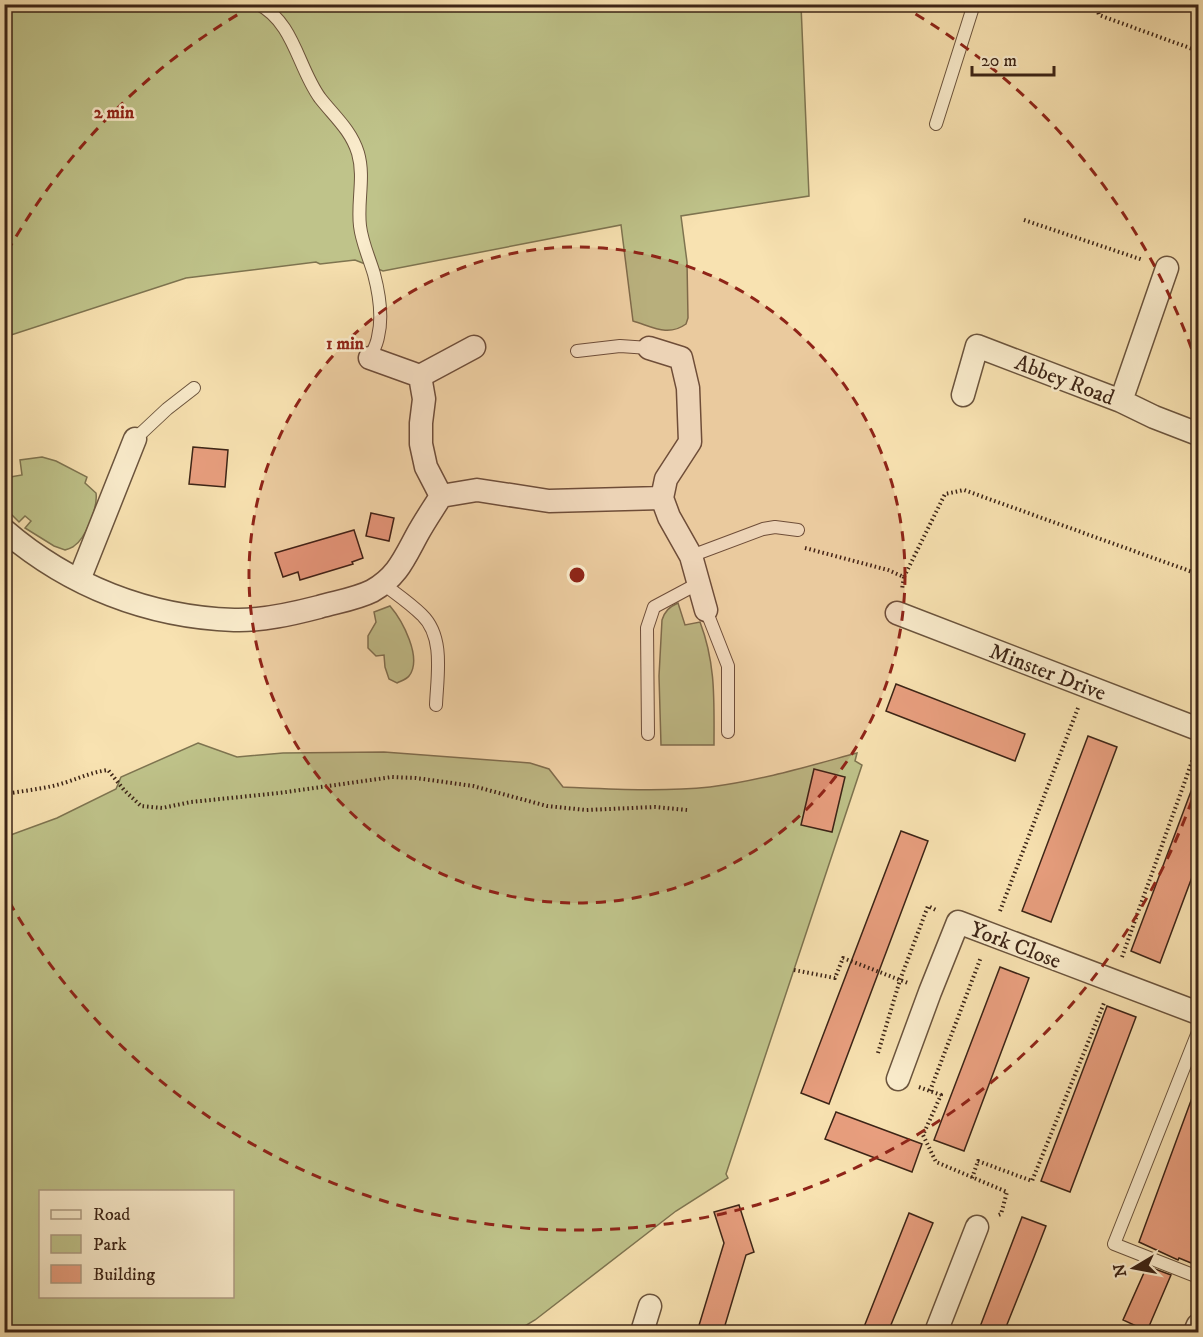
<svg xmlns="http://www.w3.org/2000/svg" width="1203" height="1337" viewBox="0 0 1203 1337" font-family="'IM FELL DW Pica',serif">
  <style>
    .green { fill: #bfc38a; stroke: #7e7450; stroke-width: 1.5; fill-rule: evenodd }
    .building { fill: #e99f7f; stroke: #3c2416; stroke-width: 1.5 }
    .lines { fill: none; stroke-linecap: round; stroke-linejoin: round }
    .lane-casing { stroke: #6b543d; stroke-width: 14 }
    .street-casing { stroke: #6b543d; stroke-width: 25 }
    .path { stroke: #3c2416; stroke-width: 4; stroke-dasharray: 1.5 3; stroke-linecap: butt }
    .lane { stroke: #faeccc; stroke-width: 12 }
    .street { stroke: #faeccc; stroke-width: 22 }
    .ring { fill: none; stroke: #8f2418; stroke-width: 3; stroke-dasharray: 10 8 }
    .labels { text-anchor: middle; stroke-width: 5; stroke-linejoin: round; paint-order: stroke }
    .street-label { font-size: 22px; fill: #3c2416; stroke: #faeccc }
    .centre { fill: #8f2418; stroke: #faeccc; stroke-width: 3 }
    .ring-label { font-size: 18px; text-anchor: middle; font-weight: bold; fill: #8f2418; stroke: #faeccc; stroke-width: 5; stroke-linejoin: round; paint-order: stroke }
  </style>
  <rect width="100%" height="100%" fill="#f8e2b1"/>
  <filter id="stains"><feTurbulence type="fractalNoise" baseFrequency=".00333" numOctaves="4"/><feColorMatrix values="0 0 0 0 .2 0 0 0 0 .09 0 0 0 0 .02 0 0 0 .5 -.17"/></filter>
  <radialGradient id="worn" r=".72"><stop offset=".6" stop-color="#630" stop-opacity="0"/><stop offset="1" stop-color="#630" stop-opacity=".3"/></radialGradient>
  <path class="green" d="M 4,5 L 801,5 L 809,196 L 681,216 L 687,262 L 688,318 L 686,324 C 668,337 653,327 633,321 L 621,225 L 383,271 L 355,260 L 320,264 L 316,262 L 186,278 L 5,337 Z
    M 42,457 L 56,461 L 87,477 L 85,483 L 96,493 C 98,507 86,538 74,546 C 72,548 68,549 65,550 L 54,546 L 25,528 L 31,521 L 25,516 L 19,522 L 5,508 L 5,478 L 22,475 L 20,460 Z
    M 678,603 L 685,625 L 700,622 C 716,664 714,701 714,745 L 661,745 L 659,676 L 662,620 C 665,611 669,607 678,603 Z
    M 390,606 C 402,620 423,658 409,676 C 407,679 401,681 397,683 L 389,679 L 385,667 L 384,655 L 376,656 L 368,648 L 368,636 L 376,622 L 374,612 Z
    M 198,743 L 237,757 L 283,753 L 384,752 L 530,763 L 549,769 L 563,787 C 612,789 661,792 710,787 C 759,781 809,766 857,753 L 855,761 L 862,765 L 726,1174 L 728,1178 L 676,1211 L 535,1320 L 515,1332 L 5,1332 L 5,837 L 57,818 L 116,789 L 121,777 ZM 40,1192 L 232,1192 L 232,1296 L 40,1296 Z"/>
  <path class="building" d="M 193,447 L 228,450 L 225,487 L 189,484 Z
    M 371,513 L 394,518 L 389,541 L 366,536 Z
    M 354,530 L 363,558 L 352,562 L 353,564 L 300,580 L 298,572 L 283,577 L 275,553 Z
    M 896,684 L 1025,734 L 1015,761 L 886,711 Z
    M 1088,736 L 1117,747 L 1051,922 L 1022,911 Z
    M 814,769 L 845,777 L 832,832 L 801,825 Z
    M 1196,778 L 1198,778 L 1198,861 L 1160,963 L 1131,951 Z
    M 901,831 L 928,841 L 829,1104 L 801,1093 Z
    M 1000,967 L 1029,978 L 964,1151 L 934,1140 Z
    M 1107,1006 L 1136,1017 L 1070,1192 L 1041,1181 Z
    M 1196,1087 L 1198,1088 L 1198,1243 L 1191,1263 L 1179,1258 L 1178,1260 L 1139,1242 Z
    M 836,1112 L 922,1144 L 912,1172 L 825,1139 Z
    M 739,1205 L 754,1252 L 746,1255 L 723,1332 L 697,1332 L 724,1243 L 714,1212 Z
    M 909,1213 L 933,1223 L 888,1332 L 862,1332 Z
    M 1022,1217 L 1046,1226 L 1034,1257 L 1004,1332 L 978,1332 Z
    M 1147,1266 L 1171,1275 L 1147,1331 L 1123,1320 Z"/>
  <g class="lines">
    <g class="lane-casing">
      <path id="lane" d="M 258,4 C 294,22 298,68 320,98 C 334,116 351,130 358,153 C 365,177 357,202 360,226 C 362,243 369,257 374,274 C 379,293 383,317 378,337 C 377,344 373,351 370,358
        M 936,124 L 974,4
        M 577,351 L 620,346 L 649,348
        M 135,439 L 167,409 L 194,388
        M 691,556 L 763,529 L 775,527 L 798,530
        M 382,583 C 395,593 410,603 422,615 C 445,637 437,677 436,705
        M 706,610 L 728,666 L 728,732
        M 648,734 L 647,628 L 654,607 L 699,583
        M 1198,1032 L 1114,1244 L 1198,1277"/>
    </g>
    <g class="street-casing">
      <path id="street" d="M 649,348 L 681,358 L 688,388 L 690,442 L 666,479 L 662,498
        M 370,358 L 420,376 L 424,399 L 421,423 L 421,444 L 426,467 L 441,496
        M 420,376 L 474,347
        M 963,395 L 977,346 L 1121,401 L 1154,417 L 1198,434
        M 1121,401 L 1167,268
        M 4,530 C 69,586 148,617 234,620 C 262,621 292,614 319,607 C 336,602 356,599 372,591 C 397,577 404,559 417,535 C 424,522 433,509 441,496 L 477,490 L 549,501 L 662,498 L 669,517 L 691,556 L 706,610
        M 79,580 L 135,439
        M 897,613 L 1198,729
        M 898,1079 L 930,992 L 958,922 L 1198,1013
        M 642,1332 L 650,1306
        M 936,1332 L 977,1227
        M 1195,1332 L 1198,1325"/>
    </g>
    <path class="path" d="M 1096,4 L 1099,15 L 1198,51
      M 1024,220 L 1143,260
      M 1193,277 L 1198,261
      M 1193,277 L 1198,287
      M 805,548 L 888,570 L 904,577 L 902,589
      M 904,577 L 945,494 L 964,490 L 1198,574
      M 6,798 L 11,793 C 30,790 49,788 67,782 C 82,777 93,772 108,770 L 124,790 L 141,806 L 162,808 L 191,802 L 279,793 L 392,777 L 416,778 L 473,786 L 547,806 L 586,810 L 655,807 L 687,810
      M 1000,911 L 1078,708
      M 1122,957 L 1195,753
      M 794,970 L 835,978 L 843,958 L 908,983
      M 878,1053 L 900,980 L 928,906 L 938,911
      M 919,1087 L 941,1095 L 923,1135 L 936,1162 L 1007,1192 L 1001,1214 L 996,1216
      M 930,1091 L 981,957
      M 972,1178 L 978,1161 L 1032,1181 L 1104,1003"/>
    <use href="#lane" class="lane"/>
    <use href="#street" class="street"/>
  </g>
  <circle cx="577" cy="575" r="328" fill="#8f2418" fill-opacity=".12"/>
  <g class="ring">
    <circle cx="577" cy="575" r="328"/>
    <path d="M1198 783A655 655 0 0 1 7 898M7 252A655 655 0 0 1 254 5M900 5A655 655 0 0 1 1198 367"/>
  </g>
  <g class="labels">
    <g class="street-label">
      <text transform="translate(1065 379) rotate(21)" y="8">Abbey Road</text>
      <text transform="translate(1048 671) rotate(21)" y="8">Minster Drive</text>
      <text transform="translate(1016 944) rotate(21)" y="8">York Close</text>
    </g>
  </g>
  <circle cx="577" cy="575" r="9" class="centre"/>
  <g class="ring-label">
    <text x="114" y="118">2 min</text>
    <text x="345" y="349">1 min</text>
  </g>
  <rect width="1203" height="1337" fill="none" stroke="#f8e2b1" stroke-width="24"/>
  <rect x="6" y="6" width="1191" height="1325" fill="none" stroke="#3c2416" stroke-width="3"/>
  <rect x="12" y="12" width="1179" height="1313" fill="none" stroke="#3c2416" stroke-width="1.5"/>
  <rect x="39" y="1190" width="195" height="108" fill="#faeccc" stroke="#ae9c83" stroke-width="1.5"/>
  <rect x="51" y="1210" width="30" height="9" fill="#faeccc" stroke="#ae9c83" stroke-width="1.5"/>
  <text x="93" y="1220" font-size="18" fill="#3c2416">Road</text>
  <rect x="51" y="1235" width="30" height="18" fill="#bfc38a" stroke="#ae9c83" stroke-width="1.5"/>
  <text x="93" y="1250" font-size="18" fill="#3c2416">Park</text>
  <rect x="51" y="1265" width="30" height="18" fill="#e99f7f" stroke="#ae9c83" stroke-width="1.5"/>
  <text x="93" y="1280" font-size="18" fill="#3c2416">Building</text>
  <g transform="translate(1134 1268) rotate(260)" stroke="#faeccc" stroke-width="4.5" paint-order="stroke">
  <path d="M0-4.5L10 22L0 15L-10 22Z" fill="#3c2416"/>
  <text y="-9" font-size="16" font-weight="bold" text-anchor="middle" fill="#3c2416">N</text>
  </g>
  <path d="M972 66v9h82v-9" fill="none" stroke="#3c2416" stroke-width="3"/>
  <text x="981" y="66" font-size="18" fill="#3c2416" stroke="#faeccc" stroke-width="4.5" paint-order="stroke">20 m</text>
  <rect width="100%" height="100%" filter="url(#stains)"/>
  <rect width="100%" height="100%" fill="url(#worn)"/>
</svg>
